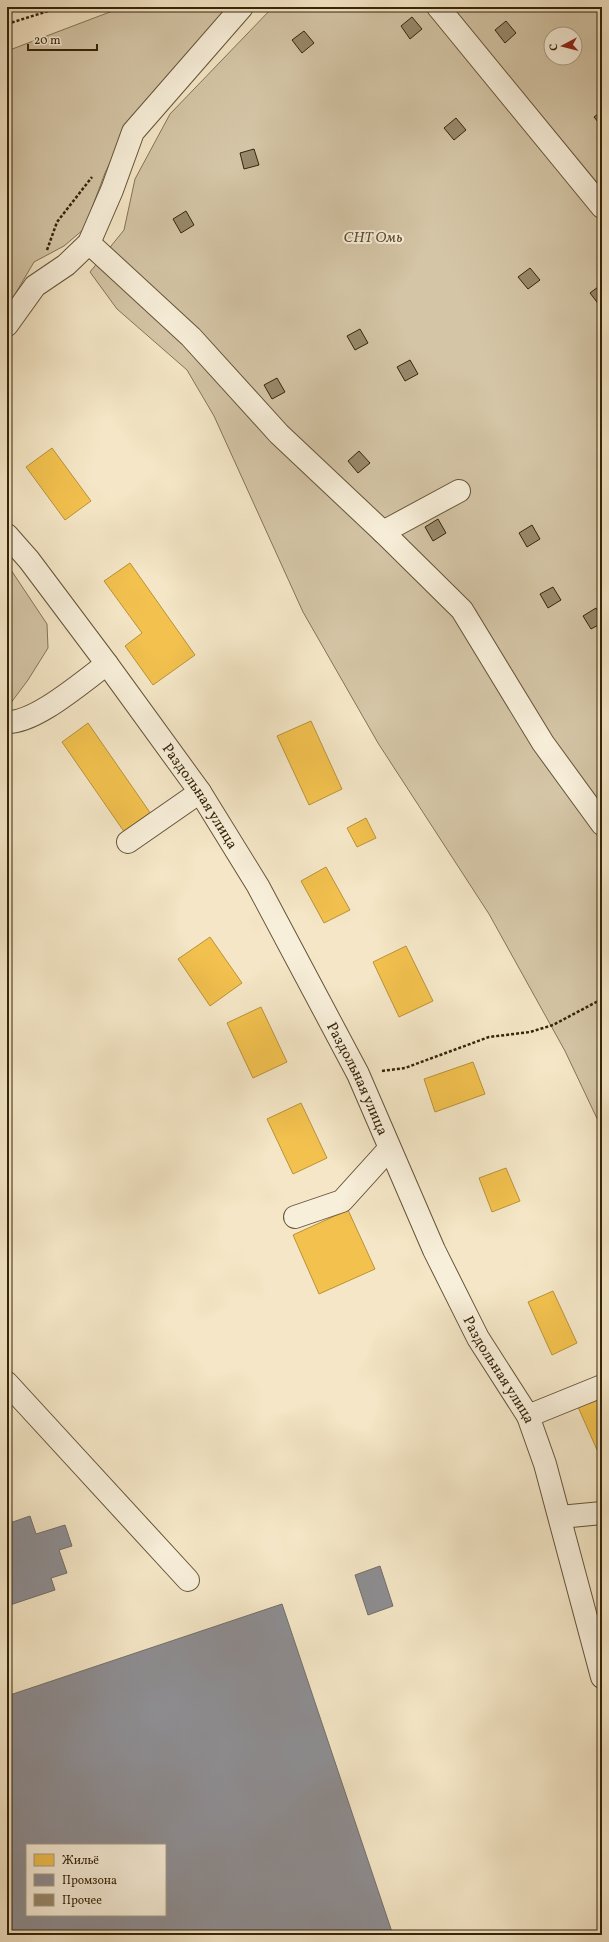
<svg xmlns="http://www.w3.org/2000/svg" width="609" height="1942" viewBox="0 0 609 1942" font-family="Vollkorn,serif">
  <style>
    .green { fill: #d4c5a6; stroke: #847458; fill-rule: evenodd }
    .homes { fill: #f2c14e; stroke: #b99239 }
    .industry { fill: #8d8d92; stroke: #736e69; fill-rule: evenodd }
    .building { fill: #98896b; stroke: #352409 }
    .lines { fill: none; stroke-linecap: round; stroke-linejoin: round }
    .minor-casing { stroke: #655438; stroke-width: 24 }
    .path { stroke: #352409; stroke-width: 2.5; stroke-dasharray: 3 2; stroke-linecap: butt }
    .minor { stroke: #f8efda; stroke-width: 22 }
    .labels { text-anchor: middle; stroke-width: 4; stroke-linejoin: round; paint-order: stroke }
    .park-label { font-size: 15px; font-style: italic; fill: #5d4c30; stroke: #f8efda }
    .street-label { font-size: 15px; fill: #352409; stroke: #f8efda }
  </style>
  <rect width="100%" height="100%" fill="#f4e6c6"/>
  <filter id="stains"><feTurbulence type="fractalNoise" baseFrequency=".005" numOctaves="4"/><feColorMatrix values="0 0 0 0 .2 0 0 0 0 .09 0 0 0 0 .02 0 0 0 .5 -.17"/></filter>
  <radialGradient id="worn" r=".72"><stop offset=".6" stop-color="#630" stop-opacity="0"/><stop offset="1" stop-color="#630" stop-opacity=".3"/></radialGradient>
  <path class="green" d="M 123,7 L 235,7 L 127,127 L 105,173 L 84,229 L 64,246 L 34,262 L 7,308 L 7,51 Z
    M 273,7 L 602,7 L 602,1129 L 565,1051 L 489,914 L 378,743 L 303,612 L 214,416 L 187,370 L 117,309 L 90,272 L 124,230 L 135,179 L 170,114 ZM 551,34 L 575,34 L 575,58 L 551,58 Z
    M 7,564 L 47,624 L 48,648 L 28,680 L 7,708 Z"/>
  <path class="homes" d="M 52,448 L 91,501 L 65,520 L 26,467 Z
    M 130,563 L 195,655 L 153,685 L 125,646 L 142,633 L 104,581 Z
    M 311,721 L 342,789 L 309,805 L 277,736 Z
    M 88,723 L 151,814 L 125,833 L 62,742 Z
    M 366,818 L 376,838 L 357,847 L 347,828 Z
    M 326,867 L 350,910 L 324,923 L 301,881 Z
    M 210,937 L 242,983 L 210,1006 L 178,959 Z
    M 406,946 L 433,1001 L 399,1017 L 373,962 Z
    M 261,1007 L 287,1062 L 253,1078 L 227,1023 Z
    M 473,1062 L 485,1094 L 435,1112 L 424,1079 Z
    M 301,1103 L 327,1158 L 293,1174 L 267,1119 Z
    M 506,1168 L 520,1201 L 492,1212 L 479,1178 Z
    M 348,1210 L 375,1269 L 319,1294 L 293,1235 Z
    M 553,1291 L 577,1343 L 552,1355 L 528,1302 Z
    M 602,1396 L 602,1461 L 578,1407 Z"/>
  <path class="industry" d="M 30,1516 L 36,1534 L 65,1525 L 72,1546 L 59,1550 L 67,1573 L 51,1578 L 55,1590 L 7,1606 L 7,1524 Z
    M 380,1566 L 393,1606 L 368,1615 L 355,1575 Z
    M 282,1604 L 393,1935 L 7,1935 L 7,1696 ZM 27,1845 L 165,1845 L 165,1915 L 27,1915 Z"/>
  <path class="building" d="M 412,17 L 422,29 L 410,39 L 401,26 Z
    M 506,21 L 516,33 L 505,43 L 495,30 Z
    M 304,31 L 314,43 L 302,53 L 292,40 Z
    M 602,111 L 602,127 L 594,117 Z
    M 456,118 L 466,130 L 454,140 L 444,128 Z
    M 254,149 L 259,165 L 244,169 L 240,153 Z
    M 186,211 L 194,225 L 181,233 L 173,219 Z
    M 530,268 L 540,280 L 528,289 L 518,277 Z
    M 602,284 L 602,304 L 600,306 L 590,293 Z
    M 360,329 L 368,343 L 355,350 L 347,336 Z
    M 410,360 L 418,374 L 405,381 L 397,367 Z
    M 277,378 L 285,392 L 272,399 L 264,385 Z
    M 359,451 L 370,463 L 358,473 L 348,461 Z
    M 438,519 L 446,533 L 433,541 L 425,527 Z
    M 532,525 L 540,539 L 527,547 L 519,533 Z
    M 553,587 L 561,600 L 548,608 L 540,594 Z
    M 596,608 L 602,619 L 602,623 L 591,629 L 583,616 Z"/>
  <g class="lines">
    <g class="minor-casing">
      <g id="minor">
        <path d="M 438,7 L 602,207"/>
        <path d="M 89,243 L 191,337 L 279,434 L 383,532 L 462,610 L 543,743 L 602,824"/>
        <path d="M 7,325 L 35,286 L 66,265 L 89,243 L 112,190 L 133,132 L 242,7"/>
        <path d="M 383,532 L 459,491"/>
        <path id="s1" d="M 7,535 L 29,560 L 107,664 L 200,792 L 258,886 L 358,1074 L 434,1250 L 478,1338 L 528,1416 L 545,1464 L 602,1677"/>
        <path d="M 7,722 C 36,723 83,681 107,664"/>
        <path d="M 128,842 L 200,792"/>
        <path d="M 295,1217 L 342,1201 L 389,1149"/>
        <path d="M 7,1383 L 188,1580"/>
        <path d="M 528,1416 L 602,1386"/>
        <path d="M 560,1517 L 602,1513"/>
      </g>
    </g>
    <path class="path" d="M 7,24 L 61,7
      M 47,250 L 57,222 L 92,177
      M 382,1071 L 405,1068 L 489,1037 L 530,1032 L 553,1025 L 602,999"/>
    <use href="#minor" class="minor"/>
  </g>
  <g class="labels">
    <g class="park-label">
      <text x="373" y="242">СНТ Омь</text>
    </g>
    <g class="street-label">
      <text dy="5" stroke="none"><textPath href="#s1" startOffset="325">Раздольная улица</textPath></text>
      <text dy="5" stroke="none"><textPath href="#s1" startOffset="649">Раздольная улица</textPath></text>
      <text dy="5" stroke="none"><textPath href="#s1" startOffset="973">Раздольная улица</textPath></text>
    </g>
  </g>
  <rect width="609" height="1942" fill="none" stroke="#f4e6c6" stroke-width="24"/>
  <rect x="8" y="8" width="593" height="1926" fill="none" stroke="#352409" stroke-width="2"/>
  <rect x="12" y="12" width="585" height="1918" fill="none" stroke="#352409"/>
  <rect x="26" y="1844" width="140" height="72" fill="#f8efda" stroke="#aa9e86"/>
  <rect x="34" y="1854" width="20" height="12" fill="#f2c14e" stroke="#aa9e86"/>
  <text x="62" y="1864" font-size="12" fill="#352409">Жильё</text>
  <rect x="34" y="1874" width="20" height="12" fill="#8d8d92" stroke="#aa9e86"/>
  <text x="62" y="1884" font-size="12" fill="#352409">Промзона</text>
  <rect x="34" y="1894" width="20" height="12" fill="#98896b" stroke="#aa9e86"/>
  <text x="62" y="1904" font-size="12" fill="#352409">Прочее</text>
  <g transform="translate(563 46) rotate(263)"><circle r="19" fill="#f8efda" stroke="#aa9e86"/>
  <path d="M0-3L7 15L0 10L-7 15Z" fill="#8f2418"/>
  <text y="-6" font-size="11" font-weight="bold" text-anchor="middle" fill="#352409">С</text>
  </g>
  <path d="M28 44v6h69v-6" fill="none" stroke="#352409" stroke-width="2"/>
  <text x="34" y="44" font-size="12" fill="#352409" stroke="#f8efda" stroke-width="3" paint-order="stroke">20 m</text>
  <rect width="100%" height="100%" filter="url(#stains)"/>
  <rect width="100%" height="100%" fill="url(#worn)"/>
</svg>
